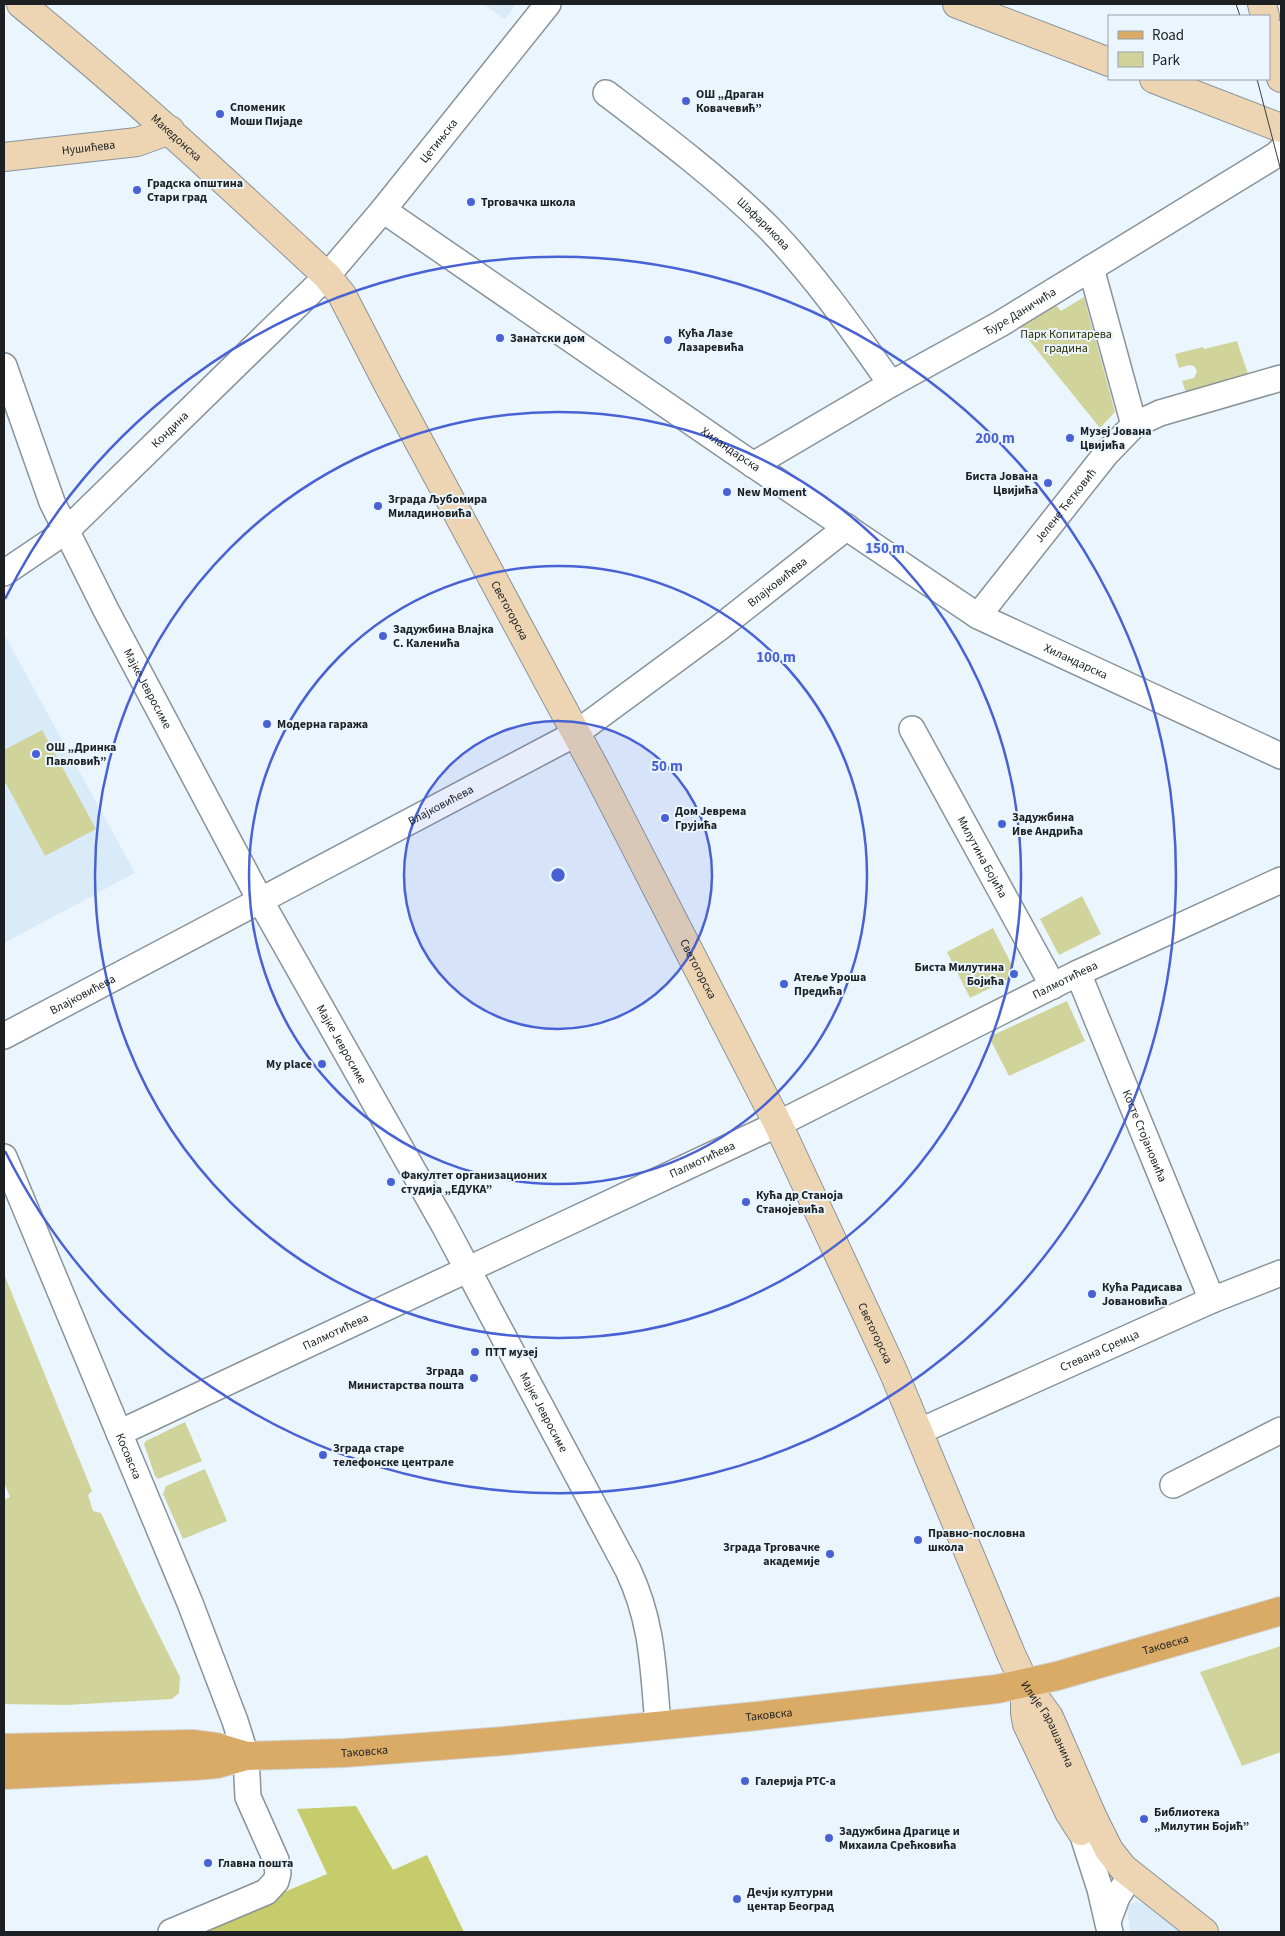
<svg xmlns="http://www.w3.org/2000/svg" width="1285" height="1936" viewBox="0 0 1285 1936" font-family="'Source Sans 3',sans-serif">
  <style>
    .built { fill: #d9ebf8 }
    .green { fill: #d0d49b }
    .forest { fill: #c6cc6c }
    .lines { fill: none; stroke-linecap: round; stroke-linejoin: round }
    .street-casing { stroke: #89939a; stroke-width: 28 }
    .secondary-casing { stroke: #89939a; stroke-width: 30 }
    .primary-casing { stroke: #d2d2d3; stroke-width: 30 }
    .street { stroke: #fff; stroke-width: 25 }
    .secondary { stroke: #edd5b3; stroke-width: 28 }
    .primary { stroke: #daaa67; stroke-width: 28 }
    .tram { stroke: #383d41; stroke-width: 1 }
    .ring { fill: none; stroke: #4862d6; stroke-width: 2.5 }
    .poi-dot { fill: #4862d6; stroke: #eaf5fd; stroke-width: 2 }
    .labels { text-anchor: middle; stroke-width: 4; stroke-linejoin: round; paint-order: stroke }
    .poi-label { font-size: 12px; font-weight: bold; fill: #1c2023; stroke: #eaf5fd; text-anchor: start }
    .street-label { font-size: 12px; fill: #1c2023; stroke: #eaf5fd }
    .park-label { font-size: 12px; fill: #2d2e04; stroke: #eaf5fd }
    .centre { fill: #4862d6; stroke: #eaf5fd; stroke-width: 2.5 }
    .ring-label { font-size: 15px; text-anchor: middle; font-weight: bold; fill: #4862d6; stroke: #eaf5fd; stroke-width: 4; stroke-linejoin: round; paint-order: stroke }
  </style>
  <rect width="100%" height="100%" fill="#eaf5fd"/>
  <path class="built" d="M 483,4 L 516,4 L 505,19 Z
    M 4,634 L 135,873 L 4,943 Z
    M 1136,1901 L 1144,1904 L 1180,1932 L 1131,1932 L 1127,1910 L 1130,1904 Z"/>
  <path class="green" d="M 1084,297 L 1115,412 L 1100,428 L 1024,334 L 1017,323 L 1054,303 L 1061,311 Z
    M 1237,341 L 1249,377 L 1187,396 L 1182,381 L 1194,378 L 1197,371 L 1194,366 L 1189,365 L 1179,368 L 1175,354 L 1203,347 L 1204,349 Z
    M 42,730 L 96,829 L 45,856 L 4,780 L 4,750 Z
    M 1082,896 L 1101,934 L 1059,955 L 1040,919 Z
    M 993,928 L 1017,975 L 970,998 L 947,952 Z
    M 1067,1001 L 1085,1041 L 1009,1076 L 989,1037 Z
    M 4,1274 L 92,1491 L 88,1495 L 93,1511 L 101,1513 L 142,1601 L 180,1677 L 179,1693 L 172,1699 L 66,1705 L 4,1704 L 4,1500 L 10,1497 L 4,1482 Z
    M 185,1422 L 202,1461 L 158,1479 L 155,1476 L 144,1444 L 146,1441 Z
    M 205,1469 L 227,1521 L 183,1539 L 163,1494 L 166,1486 Z
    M 1281,1646 L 1281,1752 L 1242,1766 L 1200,1672 Z"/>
  <path class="forest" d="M 356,1806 L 393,1870 L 427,1855 L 464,1932 L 189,1932 L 327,1874 L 297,1809 Z"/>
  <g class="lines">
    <g class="street-casing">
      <g id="street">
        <path id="s1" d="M 606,93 C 661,135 717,177 767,226 C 814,274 853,330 891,384"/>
        <path id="s2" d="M 383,210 L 739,455 L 978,616 L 1281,756"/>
        <path d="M 1091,268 L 1134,425"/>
        <path id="s3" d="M 4,366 L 52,502 L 106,610 L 260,900 L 444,1225 L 628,1570 C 653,1623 653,1668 658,1725"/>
        <path id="s4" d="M 753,465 L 891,384 L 1000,324 L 1276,155 L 1281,150"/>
        <path id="s5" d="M 4,573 L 66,531 L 327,276 L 383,210 L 548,4"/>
        <path id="s6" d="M 978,616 L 1106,454 L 1134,425 L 1160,413 L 1281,378"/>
        <path id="s7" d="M 912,729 L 1053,986"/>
        <path id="s8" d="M 1078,973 L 1212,1300"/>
        <path id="s9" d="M 4,1036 L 575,734 L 719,628 L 847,527"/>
        <path id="s10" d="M 4,1157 L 190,1603 L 235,1721 L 246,1756 L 248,1797 L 276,1860 L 278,1873 L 276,1881 L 266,1892 L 171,1932"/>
        <path id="s11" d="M 918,1432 L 1212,1300 L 1281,1273"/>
        <path id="s12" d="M 119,1433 L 778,1124 L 1078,973 L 1281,880"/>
        <path d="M 1173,1485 L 1281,1430"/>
        <path d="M 1082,1833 L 1100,1889 L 1110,1932"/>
        <path d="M 1108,1921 L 1117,1897 L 1131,1875"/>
      </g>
    </g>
    <g class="secondary-casing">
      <g id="secondary">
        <path id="s13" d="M 21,4 C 127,90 227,183 327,276 L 342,295 L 389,386 L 598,774 L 778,1124 L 893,1371 L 1011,1654 L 1025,1684 L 1049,1717 L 1093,1818 L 1109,1850 L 1123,1868 L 1204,1932"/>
        <path d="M 957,4 L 1109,62"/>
        <path d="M 1262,4 L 1265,16"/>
        <path d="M 1269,30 L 1281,78"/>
        <path d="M 1154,79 L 1281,128"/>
        <path id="s14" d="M 4,157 L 137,142 L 170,130"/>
        <path d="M 1025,1684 L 1025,1713 L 1027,1724 L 1069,1812 L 1081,1831"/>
      </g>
    </g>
    <g class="primary-casing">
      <g id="primary">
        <path d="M 4,1748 L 193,1744 L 216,1747 L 243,1755"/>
        <path id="s15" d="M 4,1775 L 194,1766 L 217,1764 L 246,1756 L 344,1753 L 504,1741 L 757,1716 L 997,1689 L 1057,1676 L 1281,1611"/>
      </g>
    </g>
    <use href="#street" class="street"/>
    <use href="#secondary" class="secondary"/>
    <use href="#primary" class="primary"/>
    <path class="tram" d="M 1236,4 L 1240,16
      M 1257,79 L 1281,171"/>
  </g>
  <circle cx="558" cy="875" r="154" fill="#4862d6" fill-opacity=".12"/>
  <g class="ring">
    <circle cx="558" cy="875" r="154"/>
    <circle cx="558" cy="875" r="309"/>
    <circle cx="558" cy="875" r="463"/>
    <path d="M5 599A618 618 0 1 1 5 1151"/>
  </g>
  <g class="poi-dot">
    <circle cx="686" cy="101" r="5"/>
    <circle cx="220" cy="114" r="5"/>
    <circle cx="137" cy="190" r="5"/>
    <circle cx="471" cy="202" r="5"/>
    <circle cx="500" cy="338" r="5"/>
    <circle cx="668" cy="340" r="5"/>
    <circle cx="1070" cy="438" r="5"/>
    <circle cx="1048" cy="483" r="5"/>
    <circle cx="727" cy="492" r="5"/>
    <circle cx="378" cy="506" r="5"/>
    <circle cx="383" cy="636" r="5"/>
    <circle cx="267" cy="724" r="5"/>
    <circle cx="36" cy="754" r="5"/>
    <circle cx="665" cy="818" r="5"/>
    <circle cx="1002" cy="824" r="5"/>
    <circle cx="1014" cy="974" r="5"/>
    <circle cx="784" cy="984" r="5"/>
    <circle cx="322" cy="1064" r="5"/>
    <circle cx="391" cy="1182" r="5"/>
    <circle cx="746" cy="1202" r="5"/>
    <circle cx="1092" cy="1294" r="5"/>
    <circle cx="475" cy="1352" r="5"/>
    <circle cx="474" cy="1378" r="5"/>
    <circle cx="323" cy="1455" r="5"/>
    <circle cx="918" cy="1540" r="5"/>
    <circle cx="830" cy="1554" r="5"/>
    <circle cx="745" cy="1781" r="5"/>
    <circle cx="1144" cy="1819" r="5"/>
    <circle cx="829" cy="1838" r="5"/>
    <circle cx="208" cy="1863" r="5"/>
    <circle cx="737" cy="1899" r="5"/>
  </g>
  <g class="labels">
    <g class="poi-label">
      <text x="696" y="98">ОШ „Драган<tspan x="696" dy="14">Ковачевић”</tspan></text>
      <text x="230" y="111">Споменик<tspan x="230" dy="14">Моши Пијаде</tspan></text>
      <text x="147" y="187">Градска општина<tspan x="147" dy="14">Стари град</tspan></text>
      <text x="481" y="206">Трговачка школа</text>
      <text x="678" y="337">Кућа Лазе<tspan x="678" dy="14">Лазаревића</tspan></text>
      <text x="510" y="342">Занатски дом</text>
      <text x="1080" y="435">Музеј Јована<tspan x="1080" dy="14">Цвијића</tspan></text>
      <text x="1038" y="480" text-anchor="end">Биста Јована<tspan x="1038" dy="14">Цвијића</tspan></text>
      <text x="737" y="496">New Moment</text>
      <text x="388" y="503">Зграда Љубомира<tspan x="388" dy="14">Миладиновића</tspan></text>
      <text x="393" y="633">Задужбина Влајка<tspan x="393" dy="14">С. Каленића</tspan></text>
      <text x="277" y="728">Модерна гаража</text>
      <text x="46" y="751">ОШ „Дринка<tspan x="46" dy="14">Павловић”</tspan></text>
      <text x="675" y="815">Дом Јеврема<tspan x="675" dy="14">Грујића</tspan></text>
      <text x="1012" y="821">Задужбина<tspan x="1012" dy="14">Иве Андрића</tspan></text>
      <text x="1004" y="971" text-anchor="end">Биста Милутина<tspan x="1004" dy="14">Бојића</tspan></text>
      <text x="794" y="981">Атеље Уроша<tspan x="794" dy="14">Предића</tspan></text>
      <text x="312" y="1068" text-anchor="end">My place</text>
      <text x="401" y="1179">Факултет организационих<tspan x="401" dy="14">студија „ЕДУКА”</tspan></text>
      <text x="756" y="1199">Кућа др Станоја<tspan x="756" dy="14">Станојевића</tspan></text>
      <text x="1102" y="1291">Кућа Радисава<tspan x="1102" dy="14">Јовановића</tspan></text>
      <text x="485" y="1356">ПТТ музеј</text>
      <text x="464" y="1375" text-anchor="end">Зграда<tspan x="464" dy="14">Министарства пошта</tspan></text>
      <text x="333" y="1452">Зграда старе<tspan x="333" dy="14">телефонске централе</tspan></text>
      <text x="928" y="1537">Правно-пословна<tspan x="928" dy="14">школа</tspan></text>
      <text x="820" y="1551" text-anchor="end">Зграда Трговачке<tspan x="820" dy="14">академије</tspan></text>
      <text x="755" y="1785">Галерија РТС-а</text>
      <text x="1154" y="1816">Библиотека<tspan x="1154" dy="14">„Милутин Бојић”</tspan></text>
      <text x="839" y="1835">Задужбина Драгице и<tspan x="839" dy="14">Михаила Срећковића</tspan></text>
      <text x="218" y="1867">Главна пошта</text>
      <text x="747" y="1896">Дечји културни<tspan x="747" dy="14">центар Београд</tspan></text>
    </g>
    <g class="street-label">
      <text dy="4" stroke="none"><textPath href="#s13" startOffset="205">Македонска</textPath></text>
      <text dy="4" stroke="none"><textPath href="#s5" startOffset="615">Цетињска</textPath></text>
      <text dy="4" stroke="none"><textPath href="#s14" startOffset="85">Нушићева</textPath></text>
      <text dy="4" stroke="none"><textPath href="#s1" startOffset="205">Шафарикова</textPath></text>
      <text dy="4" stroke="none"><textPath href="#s4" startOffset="308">Ђуре Даничића</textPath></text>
      <text dy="4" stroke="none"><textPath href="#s5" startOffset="220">Кондина</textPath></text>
      <text dy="4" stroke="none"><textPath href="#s2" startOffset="422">Хиландарска</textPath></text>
      <text dy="4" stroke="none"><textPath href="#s6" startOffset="141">Јелене Ћетковић</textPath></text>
      <text dy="4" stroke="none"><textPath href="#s9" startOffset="899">Влајковићева</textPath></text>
      <text dy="4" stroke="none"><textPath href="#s13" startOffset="791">Светогорска</textPath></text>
      <text dy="4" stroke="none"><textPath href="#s2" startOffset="828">Хиландарска</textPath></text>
      <text dy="4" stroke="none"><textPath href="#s3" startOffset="354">Мајке Јевросиме</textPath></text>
      <text dy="4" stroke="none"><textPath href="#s9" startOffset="494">Влајковићева</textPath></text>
      <text dy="4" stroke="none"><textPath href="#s7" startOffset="146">Милутина Бојића</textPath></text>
      <text dy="4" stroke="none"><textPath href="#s13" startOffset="1196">Светогорска</textPath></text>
      <text dy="4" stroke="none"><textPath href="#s12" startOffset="1049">Палмотићева</textPath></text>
      <text dy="4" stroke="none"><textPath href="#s9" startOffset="89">Влајковићева</textPath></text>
      <text dy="4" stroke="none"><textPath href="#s3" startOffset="759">Мајке Јевросиме</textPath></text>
      <text dy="4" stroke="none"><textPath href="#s8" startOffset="176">Косте Стојановића</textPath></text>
      <text dy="4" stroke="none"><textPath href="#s12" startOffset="644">Палмотићева</textPath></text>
      <text dy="4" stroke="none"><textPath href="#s12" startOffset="239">Палмотићева</textPath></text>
      <text dy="4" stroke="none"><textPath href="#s13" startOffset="1601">Светогорска</textPath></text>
      <text dy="4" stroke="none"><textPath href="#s11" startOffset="199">Стевана Сремца</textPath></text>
      <text dy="4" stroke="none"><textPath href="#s3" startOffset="1179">Мајке Јевросиме</textPath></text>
      <text dy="4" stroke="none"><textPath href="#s10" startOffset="324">Косовска</textPath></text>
      <text dy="4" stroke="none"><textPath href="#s15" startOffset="1172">Таковска</textPath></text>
      <text dy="4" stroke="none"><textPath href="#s15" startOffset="768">Таковска</textPath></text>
      <text dy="4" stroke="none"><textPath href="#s13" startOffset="2029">Илије Гарашанина</textPath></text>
      <text dy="4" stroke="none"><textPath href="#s15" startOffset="362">Таковска</textPath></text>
    </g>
    <g class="park-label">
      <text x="1066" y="338">Парк Копитарева<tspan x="1066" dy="14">градина</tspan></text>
    </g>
  </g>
  <circle cx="558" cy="875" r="8" class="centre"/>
  <g class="ring-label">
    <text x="995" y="443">200 m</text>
    <text x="885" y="553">150 m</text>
    <text x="776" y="662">100 m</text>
    <text x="667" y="771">50 m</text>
  </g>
  <rect width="1285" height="1936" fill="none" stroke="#1c2023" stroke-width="10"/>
  <rect x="1108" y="15" width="162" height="65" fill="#eaf5fd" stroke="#98a0a6"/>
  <rect x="1118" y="31" width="25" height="8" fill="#daaa67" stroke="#98a0a6"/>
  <text x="1152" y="40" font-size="15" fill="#1c2023">Road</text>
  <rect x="1118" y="52" width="25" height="15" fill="#d0d49b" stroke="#98a0a6"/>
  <text x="1152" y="65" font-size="15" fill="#1c2023">Park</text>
</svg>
